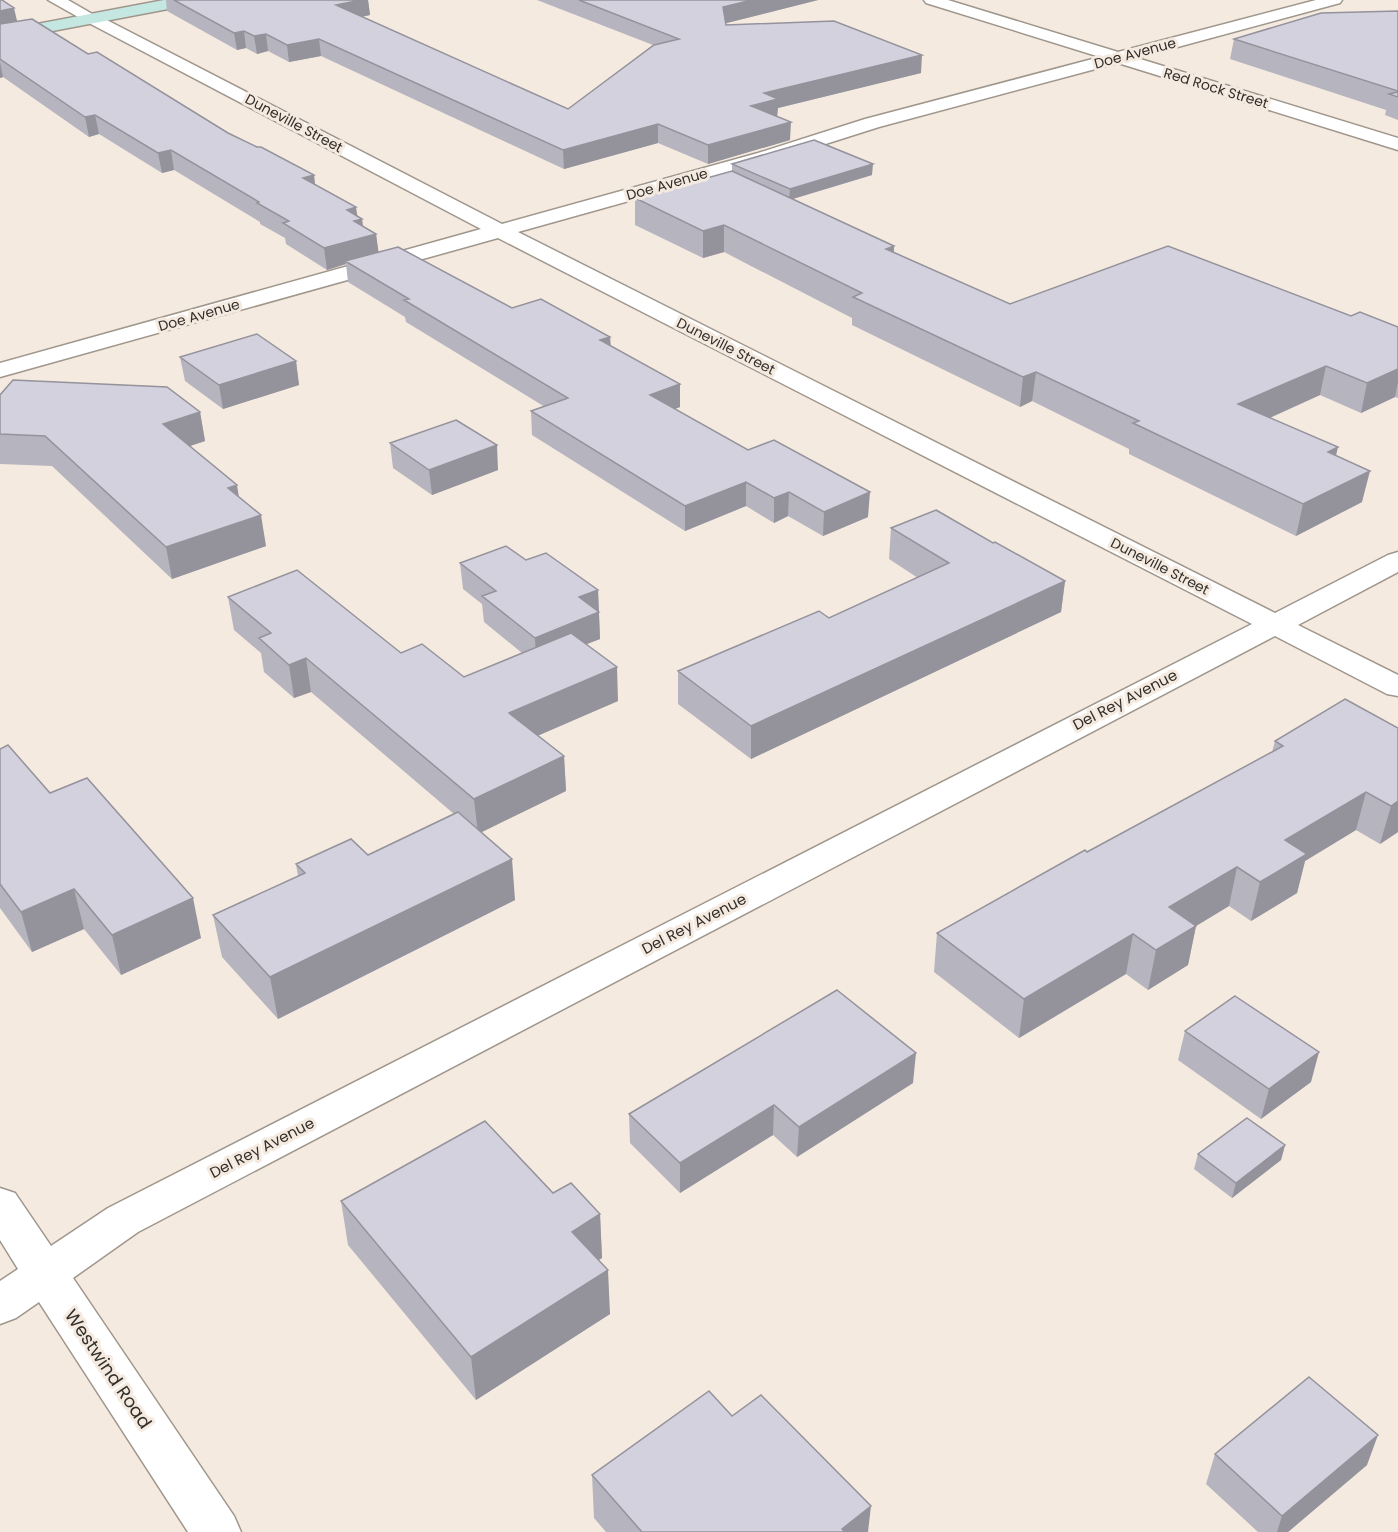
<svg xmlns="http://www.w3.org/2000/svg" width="1398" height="1532" viewBox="0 0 1398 1532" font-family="Poppins,sans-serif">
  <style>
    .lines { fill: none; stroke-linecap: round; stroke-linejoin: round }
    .minor-casing { stroke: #9f968c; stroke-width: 3 }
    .tertiary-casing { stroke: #9f968c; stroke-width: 3 }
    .secondary-casing { stroke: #9f968c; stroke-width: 3 }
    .minor { fill: #fff; fill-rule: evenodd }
    .tertiary { fill: #fff; fill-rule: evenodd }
    .secondary { fill: #c5e7e1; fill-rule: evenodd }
    .wall { fill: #b6b4bf }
    .shaded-wall { fill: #94929b }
    .building { fill: #d4d1de; stroke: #94929b; stroke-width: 1.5 }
    .labels { text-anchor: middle; stroke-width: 6; stroke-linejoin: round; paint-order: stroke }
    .far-street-label { font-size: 14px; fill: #332f2b; stroke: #f5eae0 }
    .street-label { font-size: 15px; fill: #332f2b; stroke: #f5eae0 }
    .near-street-label { font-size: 18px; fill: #332f2b; stroke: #f5eae0 }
  </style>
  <rect width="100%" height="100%" fill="#f5eae0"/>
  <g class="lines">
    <g class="minor-casing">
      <path id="minor" d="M 924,0 L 948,0 L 1118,52 L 1316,0 L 1342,0 L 1340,3 L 1137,58 L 1398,138 L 1398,150 L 1118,63 L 879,127 L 772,161 L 518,232 L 1275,613 L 1388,555 L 1398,552 L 1398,572 L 1298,625 L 1398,675 L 1398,696 L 1387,694 L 1275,636 L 138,1232 L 73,1278 L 234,1516 L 241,1532 L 188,1532 L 39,1302 L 16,1318 L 0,1324 L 0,1281 L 18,1269 L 0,1240 L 0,1188 L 15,1193 L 51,1246 L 108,1208 L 1252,624 L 498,238 L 0,377 L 0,363 L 481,229 L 87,22 L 85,19 L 87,16 L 99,16 L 502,224 L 758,153 L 865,119 L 1100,57 L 926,3 Z"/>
    </g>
    <g class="tertiary-casing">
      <path id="tertiary" d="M 48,0 L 68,0 L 101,19 L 93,24 L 87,22 Z"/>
    </g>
    <g class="secondary-casing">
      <path id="secondary" d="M 164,0 L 197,0 L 189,5 L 0,41 L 0,31 Z"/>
    </g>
    <use href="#minor" class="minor"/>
    <use href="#tertiary" class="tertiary"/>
    <use href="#secondary" class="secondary"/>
  </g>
  <path class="wall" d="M 0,0 L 17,21 L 88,54 L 228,133 L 314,175 L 315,185 L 362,219 L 363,226 L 376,234 L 378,252 L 512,308 L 610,337 L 611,346 L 680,407 L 675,409 L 868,517 L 823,536 L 788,516 L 774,523 L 746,506 L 685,531 L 532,435 L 531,411 L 545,407 L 406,322 L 405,317 L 348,282 L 346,264 L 327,270 L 286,244 L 285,238 L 260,224 L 260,222 L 174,170 L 162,173 L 99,134 L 89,137 L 3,77 L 0,78 Z
    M 166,0 L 368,0 L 370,15 L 361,17 L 568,109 L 653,45 L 537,0 L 818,0 L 726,23 L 726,25 L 921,73 L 778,108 L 777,116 L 790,140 L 708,164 L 658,143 L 564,169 L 321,56 L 289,62 L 268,51 L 257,54 L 246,48 L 237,50 L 167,11 Z
    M 1398,11 L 1398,120 L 1385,115 L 1386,110 L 1230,59 L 1234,39 Z
    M 732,164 L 872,175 L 793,199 L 894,246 L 894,252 L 1010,304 L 1351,316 L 1398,327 L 1398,398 L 1395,397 L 1361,413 L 1320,395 L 1270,418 L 1336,456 L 1362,502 L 1296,536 L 1129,454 L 1129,449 L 1032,401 L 1020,407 L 852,325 L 852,318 L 724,252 L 703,258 L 635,225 L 635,198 L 732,171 Z
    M 180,357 L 296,361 L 299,385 L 223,409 L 185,381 Z
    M 0,395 L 200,412 L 205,441 L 190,446 L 239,497 L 266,546 L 172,579 L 52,466 L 0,464 Z
    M 390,443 L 498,470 L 432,495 L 393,468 Z
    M 891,528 L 993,543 L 1065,581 L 1061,612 L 751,759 L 678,704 L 678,671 L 829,618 L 918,578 L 889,559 Z
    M 526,560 L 598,590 L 600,639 L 586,644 L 618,701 L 538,735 L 564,756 L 566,791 L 481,832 L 515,900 L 278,1019 L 222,957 L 213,915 L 298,876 L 296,864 L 368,855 L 454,814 L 311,692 L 294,698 L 264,672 L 261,653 L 234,630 L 228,597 L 401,653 L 464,677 L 522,653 L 484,622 L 482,604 L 463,589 L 460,563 Z
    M 1398,728 L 1398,832 L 1380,844 L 1356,830 L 1305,861 L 1297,893 L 1251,921 L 1229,906 L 1196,926 L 1188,965 L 1148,990 L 1126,974 L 1019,1038 L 934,972 L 937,933 L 1272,752 L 1275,741 Z
    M 0,749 L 50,793 L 201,938 L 121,975 L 84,929 L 32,952 L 0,908 Z
    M 1185,1031 L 1311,1082 L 1261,1119 L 1178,1060 Z
    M 913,1083 L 797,1157 L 773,1135 L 680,1193 L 630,1143 L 629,1114 Z
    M 1285,1145 L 1281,1160 L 1232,1198 L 1194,1169 L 1198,1154 Z
    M 553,1193 L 600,1214 L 602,1258 L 598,1260 L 610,1314 L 476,1400 L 348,1245 L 341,1201 Z
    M 732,1416 L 868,1532 L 606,1532 L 594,1518 L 592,1475 Z
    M 1215,1454 L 1367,1465 L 1288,1532 L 1258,1532 L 1206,1484 Z"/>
  <path class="shaded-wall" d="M 361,0 L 368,0 L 370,15 L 338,22 L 336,5 Z
    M 752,0 L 818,0 L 723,24 L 723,7 Z
    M 14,8 L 18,25 L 0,29 L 0,11 Z
    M 244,31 L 246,48 L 237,50 L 234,33 Z
    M 266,34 L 268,51 L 257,54 L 254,36 Z
    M 319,39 L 321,56 L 289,62 L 287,45 Z
    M 922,55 L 921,73 L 778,108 L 777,117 L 751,106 L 764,93 Z
    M 0,62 L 3,77 L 0,78 Z
    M 95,115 L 99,134 L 89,137 L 85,117 Z
    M 791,122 L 790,140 L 708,164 L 708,145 Z
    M 658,124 L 658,143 L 564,169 L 563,150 Z
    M 171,150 L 174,170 L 162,173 L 158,153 Z
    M 873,164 L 872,175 L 789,200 L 790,189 Z
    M 314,175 L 316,196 L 303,178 Z
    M 356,207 L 358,220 L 362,219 L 364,237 L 376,234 L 379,255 L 345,261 L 346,264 L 327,270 L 324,248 L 347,210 Z
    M 724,225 L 724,252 L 703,258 L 703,231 Z
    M 894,246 L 893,273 L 886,249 Z
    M 610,337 L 611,359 L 600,340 Z
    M 296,361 L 299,385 L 223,409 L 219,385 Z
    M 1326,366 L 1320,395 L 1233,434 L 1238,404 Z
    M 1398,369 L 1398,382 L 1395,397 L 1361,413 L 1367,383 Z
    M 1036,372 L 1032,401 L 1020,407 L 1023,377 Z
    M 680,384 L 680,407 L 650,418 L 650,395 Z
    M 200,412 L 205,441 L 169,453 L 163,424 Z
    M 497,445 L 498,470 L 432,495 L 429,470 Z
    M 1338,447 L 1331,478 L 1328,452 Z
    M 1370,471 L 1362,502 L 1296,536 L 1303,504 Z
    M 746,482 L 746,506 L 685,531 L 685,506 Z
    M 237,485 L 242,516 L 228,488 Z
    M 789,492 L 788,516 L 774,523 L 774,498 Z
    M 870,492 L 868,517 L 823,536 L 824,512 Z
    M 261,515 L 266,546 L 172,579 L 166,547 Z
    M 1065,581 L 1061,612 L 751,759 L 751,726 Z
    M 598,590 L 600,639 L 536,664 L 535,638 L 579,597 Z
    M 306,658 L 311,692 L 294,698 L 289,665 Z
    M 617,667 L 618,701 L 512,747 L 509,713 Z
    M 564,756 L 566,791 L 478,834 L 474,799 Z
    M 1366,792 L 1356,830 L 1305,861 L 1297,893 L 1251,921 L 1260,882 L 1285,840 Z
    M 1398,801 L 1398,832 L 1380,844 L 1391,806 Z
    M 512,859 L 515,900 L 278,1019 L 270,977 Z
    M 1237,867 L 1229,906 L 1196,926 L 1188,965 L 1148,990 L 1156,950 L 1169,907 Z
    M 74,889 L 84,929 L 32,952 L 21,912 Z
    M 193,898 L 201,938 L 121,975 L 112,935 Z
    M 1133,934 L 1126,974 L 1019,1038 L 1024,999 Z
    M 1319,1052 L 1311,1082 L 1261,1119 L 1269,1089 Z
    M 916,1053 L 913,1083 L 797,1157 L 799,1127 Z
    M 774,1105 L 773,1135 L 680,1193 L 680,1163 Z
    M 1285,1145 L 1281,1160 L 1232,1198 L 1236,1183 Z
    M 600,1214 L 602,1258 L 574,1275 L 572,1232 Z
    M 608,1270 L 610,1314 L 476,1400 L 471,1357 Z
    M 1378,1435 L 1367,1465 L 1288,1532 L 1277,1532 L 1282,1516 Z
    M 871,1506 L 868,1532 L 842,1532 L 842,1529 Z"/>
  <path class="building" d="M 0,0 L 2,0 L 14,8 L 0,11 Z
    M 174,0 L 361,0 L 336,5 L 568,109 L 654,45 L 679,39 L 579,0 L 752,0 L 723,7 L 726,25 L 834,21 L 922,55 L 764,93 L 778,99 L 751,106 L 791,122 L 708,145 L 658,124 L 563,150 L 319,39 L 287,45 L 266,34 L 254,36 L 244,31 L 234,33 Z
    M 1398,11 L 1398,91 L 1234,39 L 1321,13 Z
    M 32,19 L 88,54 L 97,52 L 228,133 L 257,147 L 261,147 L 314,175 L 303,178 L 356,207 L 347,210 L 362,219 L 354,221 L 376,234 L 324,248 L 283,223 L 289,221 L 257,203 L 259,202 L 171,150 L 158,153 L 95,115 L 85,117 L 0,59 L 0,24 Z
    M 1398,92 L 1398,97 L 1389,94 Z
    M 814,140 L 873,164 L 790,189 L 732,164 Z
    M 732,171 L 894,246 L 886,249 L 1010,304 L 1168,246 L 1351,316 L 1360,312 L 1398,327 L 1398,369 L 1367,383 L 1326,366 L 1238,404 L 1338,447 L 1328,452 L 1370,471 L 1303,504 L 1133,423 L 1139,421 L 1036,372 L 1023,377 L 853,297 L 862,293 L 724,225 L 703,231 L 635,198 Z
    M 398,247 L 512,308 L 541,299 L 610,337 L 600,340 L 680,384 L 650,395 L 748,450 L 774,440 L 870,492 L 824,512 L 789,492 L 774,498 L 746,482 L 685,506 L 531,411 L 568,398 L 404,300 L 409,299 L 345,261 Z
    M 257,334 L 296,361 L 219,385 L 180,357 Z
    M 13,380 L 167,387 L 200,412 L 163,424 L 237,485 L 228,488 L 261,515 L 166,547 L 45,436 L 0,434 L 0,395 Z
    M 456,420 L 497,445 L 429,470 L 390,443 Z
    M 936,510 L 993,543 L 995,542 L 1065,581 L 751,726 L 678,671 L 819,611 L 829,618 L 949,563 L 891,528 Z
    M 506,546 L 526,560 L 546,553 L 598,590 L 579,597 L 599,612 L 535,638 L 482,596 L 496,591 L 460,563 Z
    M 297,570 L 401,653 L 422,644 L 464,677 L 571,633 L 617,667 L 509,713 L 564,756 L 474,799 L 306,658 L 289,665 L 259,638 L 271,633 L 228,597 Z
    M 1345,699 L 1398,728 L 1398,801 L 1391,806 L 1366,792 L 1285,840 L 1307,854 L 1260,882 L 1237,867 L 1169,907 L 1196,926 L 1156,950 L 1133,934 L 1024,999 L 937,933 L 1085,850 L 1087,852 L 1283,746 L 1275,741 Z
    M 8,745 L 50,793 L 87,778 L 193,898 L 112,935 L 74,889 L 21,912 L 0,884 L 0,749 Z
    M 458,812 L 512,859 L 270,977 L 213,915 L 305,873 L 296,864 L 351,839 L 368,855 Z
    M 837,990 L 916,1053 L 799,1127 L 774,1105 L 680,1163 L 629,1114 Z
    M 1235,996 L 1319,1052 L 1269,1089 L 1185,1031 Z
    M 1247,1118 L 1285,1145 L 1236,1183 L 1198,1154 Z
    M 485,1121 L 553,1193 L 571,1183 L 600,1214 L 572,1232 L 608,1270 L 471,1357 L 341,1201 Z
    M 1309,1377 L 1378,1435 L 1282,1516 L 1215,1454 Z
    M 709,1391 L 732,1416 L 761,1395 L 871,1506 L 842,1529 L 845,1532 L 642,1532 L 592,1475 Z"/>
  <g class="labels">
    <g class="far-street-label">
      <text transform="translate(1135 53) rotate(-15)" y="5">Doe Avenue</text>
      <text transform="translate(1216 88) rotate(17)" y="5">Red Rock Street</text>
      <text transform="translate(294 123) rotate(28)" y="5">Duneville Street</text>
      <text transform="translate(667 184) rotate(-16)" y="5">Doe Avenue</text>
      <text transform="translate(199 315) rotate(-16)" y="5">Doe Avenue</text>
      <text transform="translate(726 346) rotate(27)" y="5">Duneville Street</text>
      <text transform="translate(1160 566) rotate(27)" y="5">Duneville Street</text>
    </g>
    <g class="street-label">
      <text transform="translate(1125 700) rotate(-27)" y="5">Del Rey Avenue</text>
      <text transform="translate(694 924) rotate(-27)" y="5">Del Rey Avenue</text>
      <text transform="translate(262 1148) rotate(-27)" y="5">Del Rey Avenue</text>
    </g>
    <g class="near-street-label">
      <text transform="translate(108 1369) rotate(56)" y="6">Westwind Road</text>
    </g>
  </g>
</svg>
